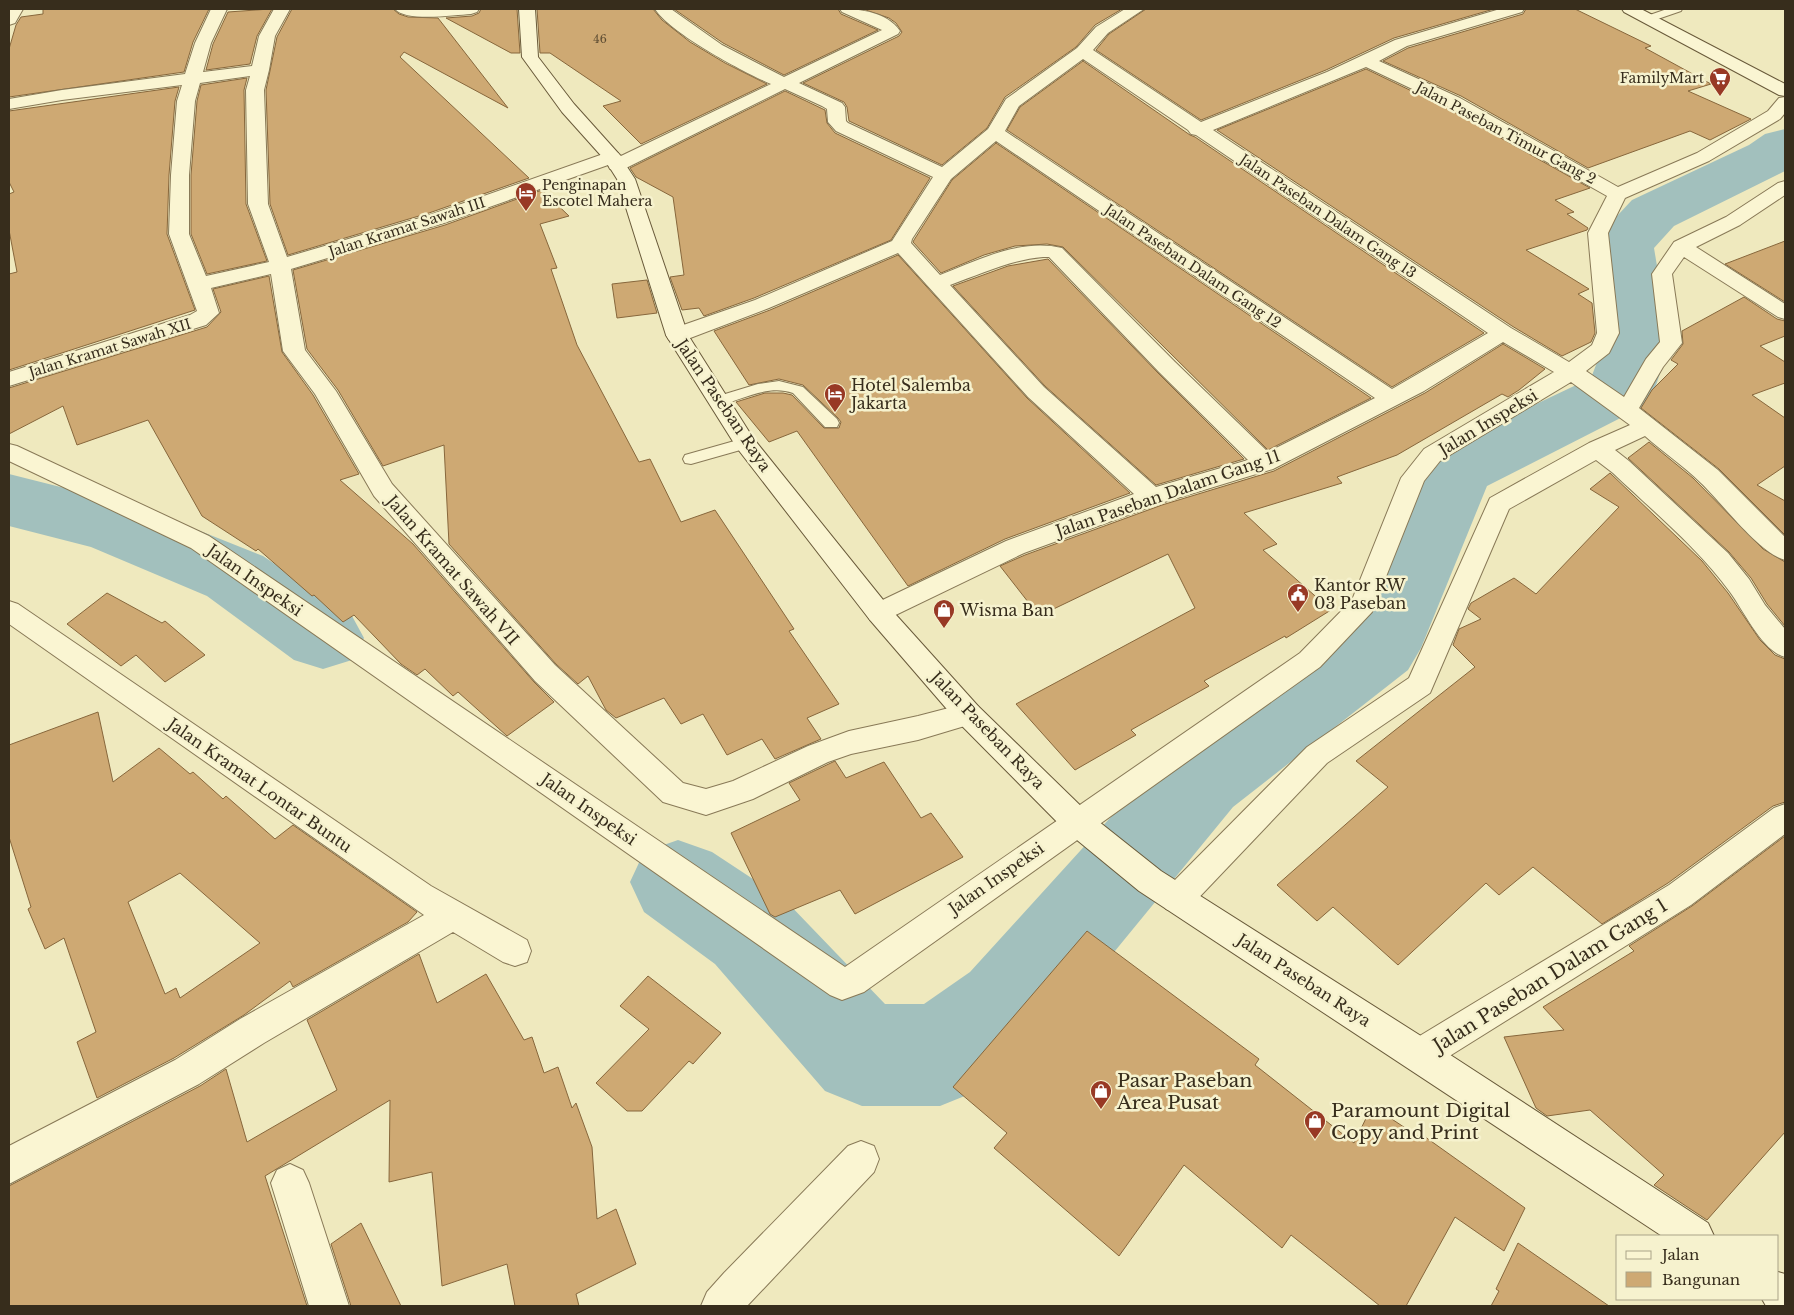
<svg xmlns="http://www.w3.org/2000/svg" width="1794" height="1315" viewBox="0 0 1794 1315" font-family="'Libre Baskerville',serif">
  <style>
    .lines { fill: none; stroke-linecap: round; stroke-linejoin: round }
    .river { fill: #a2c0bd; fill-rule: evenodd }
    .building { fill: #cea973; stroke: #87673c; fill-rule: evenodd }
    .lane-casing { stroke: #887957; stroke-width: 2 }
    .street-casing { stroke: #887957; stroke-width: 2 }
    .secondary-casing { stroke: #695a3a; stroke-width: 2 }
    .lane { fill: #faf5d2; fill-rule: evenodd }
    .street { fill: #faf5d2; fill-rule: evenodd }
    .secondary { fill: #faf5d2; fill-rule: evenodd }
    .labels { text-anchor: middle; stroke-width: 5; stroke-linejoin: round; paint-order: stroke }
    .far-number-label { font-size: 11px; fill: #5d4c32 }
    .far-poi-label { font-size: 14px; fill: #372d1c; stroke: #f6f2ce; text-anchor: end }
    .far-street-label { font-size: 14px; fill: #372d1c; stroke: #f6f2ce }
    .poi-label { font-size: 16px; fill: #372d1c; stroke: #f6f2ce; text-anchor: start }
    .street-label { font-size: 16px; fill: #372d1c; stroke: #f6f2ce }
    .near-street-label { font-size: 19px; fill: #372d1c; stroke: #f6f2ce }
    .near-poi-label { font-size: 19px; fill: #372d1c; stroke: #f6f2ce; text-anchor: start }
  </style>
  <rect width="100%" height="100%" fill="#efe9be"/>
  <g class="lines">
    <path class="river" d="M 1785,129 L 1785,171 L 1674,226 L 1654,248 L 1670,344 L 1654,391 L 1644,406 L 1487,486 L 1421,648 L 1408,670 L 1233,807 L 1042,1040 L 977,1091 L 940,1106 L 862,1106 L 825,1091 L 715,964 L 644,912 L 630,882 L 644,852 L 678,840 L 712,852 L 785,900 L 885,1004 L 924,1004 L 970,972 L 1169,753 L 1347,628 L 1419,471 L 1430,454 L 1591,378 L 1604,344 L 1593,245 L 1602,232 L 1632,200 L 1749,145 L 1765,134 Z
      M 9,474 L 140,507 L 263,556 L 352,616 L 364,638 L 352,660 L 323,669 L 294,660 L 207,596 L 91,547 L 9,526 Z"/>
  </g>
  <path class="building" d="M 43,9 L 209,9 L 193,42 L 184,72 L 9,97 L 9,49 L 16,25 L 21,17 L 43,14 Z
    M 270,9 L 272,9 L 257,36 L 250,64 L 206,70 L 213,44 L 228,12 Z
    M 292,9 L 393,9 L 399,14 L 408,17 L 438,18 L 508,108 L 404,52 L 400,57 L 529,178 L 429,213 L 288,255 L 270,204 L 266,90 L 277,37 Z
    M 481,9 L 517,9 L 520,53 L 511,53 L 446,18 L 472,16 L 479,13 Z
    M 537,9 L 653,9 L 662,20 L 690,42 L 725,63 L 767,84 L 641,144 L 603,106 L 621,101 L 550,53 L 540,53 Z
    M 674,9 L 838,9 L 841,14 L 878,30 L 784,75 L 723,43 Z
    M 863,9 L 1122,9 L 1095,25 L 1076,47 L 1005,97 L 987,128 L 942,165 L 849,121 L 847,107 L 844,102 L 803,83 L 899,36 L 902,32 L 896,23 L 889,18 Z
    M 1146,9 L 1494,9 L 1394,38 L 1326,70 L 1201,120 L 1096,50 L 1109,34 Z
    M 1526,9 L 1575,9 L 1651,46 L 1645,48 L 1711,84 L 1688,91 L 1751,119 L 1710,140 L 1690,131 L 1588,168 L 1461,96 L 1383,61 L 1408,48 L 1523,14 Z
    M 1083,61 L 1190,135 L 1195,137 L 1484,333 L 1392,387 L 1007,130 L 1020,107 Z
    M 1366,69 L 1447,108 L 1590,188 L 1555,200 L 1574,212 L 1567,214 L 1588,228 L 1587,230 L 1526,250 L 1589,289 L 1578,294 L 1592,303 L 1595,333 L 1591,342 L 1562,356 L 1512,326 L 1217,130 Z
    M 247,78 L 244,90 L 246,204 L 267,261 L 207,274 L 191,234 L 191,175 L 197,101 L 201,85 Z
    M 179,87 L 175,101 L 169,175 L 167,234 L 195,310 L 9,370 L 9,274 L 17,272 L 9,230 L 9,194 L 14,192 L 9,182 L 9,111 Z
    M 785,91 L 825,110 L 827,123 L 835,133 L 930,178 L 891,240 L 754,298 L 704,316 L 699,308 L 682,310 L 670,277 L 684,275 L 673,197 L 636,177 L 630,168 Z
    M 996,143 L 1371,398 L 1268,450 L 1063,247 L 1047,244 L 1015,246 L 984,255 L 941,273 L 913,242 L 914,240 L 952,180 Z
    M 542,190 L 569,216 L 540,224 L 557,268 L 551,269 L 577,345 L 639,462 L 650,459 L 681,522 L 715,510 L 794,629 L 789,631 L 839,704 L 807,718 L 821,739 L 775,759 L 762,739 L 727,755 L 703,714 L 681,724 L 664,698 L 616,718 L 606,710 L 588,676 L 578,684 L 556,664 L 449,544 L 444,445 L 383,466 L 338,390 L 307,349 L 293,270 L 445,225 Z
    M 1785,241 L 1785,302 L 1725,264 Z
    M 898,255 L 1027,398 L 1130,493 L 1005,539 L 908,586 L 797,431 L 769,442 L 736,402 L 765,393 L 783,393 L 792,395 L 824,428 L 839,428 L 841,422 L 838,418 L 803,385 L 779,379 L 749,385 L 714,331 L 770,310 Z
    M 1048,259 L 1158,373 L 1244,459 L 1156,485 L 1045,386 L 953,286 L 1008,266 Z
    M 269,276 L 282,352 L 313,395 L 359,474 L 340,480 L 413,544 L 534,682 L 554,702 L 507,736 L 458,692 L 453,696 L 425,669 L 417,675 L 401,664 L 354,615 L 343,622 L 314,595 L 312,596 L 258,549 L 256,551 L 202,516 L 148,420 L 77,445 L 63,406 L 9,434 L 9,388 L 207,327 L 221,312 L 213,289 Z
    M 647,280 L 657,313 L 617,318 L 612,284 Z
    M 1744,297 L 1777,319 L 1785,321 L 1785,336 L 1760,346 L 1785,362 L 1785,383 L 1752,395 L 1785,418 L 1785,466 L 1757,485 L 1785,501 L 1785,535 L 1719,469 L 1641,408 L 1652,390 L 1678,364 L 1671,360 L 1683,344 L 1682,331 Z
    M 1503,344 L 1545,369 L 1519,390 L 1508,397 L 1502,394 L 1397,455 L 1337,477 L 1342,483 L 1244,513 L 1277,544 L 1263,550 L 1331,610 L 1286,638 L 1285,636 L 1204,681 L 1209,686 L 1131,730 L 1136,735 L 1075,770 L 1016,704 L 1195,608 L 1168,554 L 1039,616 L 1000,566 L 1025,555 L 1162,505 L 1274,471 L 1425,393 Z
    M 1649,442 L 1693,478 L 1763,549 L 1785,562 L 1785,626 L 1767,604 L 1751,578 L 1729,552 L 1628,458 Z
    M 1610,473 L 1702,561 L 1728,593 L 1760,640 L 1775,655 L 1785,659 L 1785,802 L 1773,806 L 1668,883 L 1602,924 L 1533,867 L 1499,895 L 1486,883 L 1398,965 L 1333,907 L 1317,921 L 1277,885 L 1388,787 L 1356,761 L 1475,667 L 1453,645 L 1459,629 L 1481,619 L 1468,609 L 1471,603 L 1514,578 L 1536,594 L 1619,507 L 1590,489 Z
    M 107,593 L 162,623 L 165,621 L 205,655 L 165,682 L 136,655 L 121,666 L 67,624 Z
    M 98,712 L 113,782 L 159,748 L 190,774 L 193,772 L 223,799 L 226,796 L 275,839 L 293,825 L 417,912 L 408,922 L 293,987 L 290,981 L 244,1015 L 174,1058 L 97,1098 L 77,1042 L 96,1032 L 64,938 L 45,949 L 28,909 L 31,907 L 9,837 L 9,745 ZM 180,873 L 260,943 L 180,998 L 176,988 L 165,994 L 128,902 Z
    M 835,761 L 846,778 L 884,762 L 921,818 L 931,813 L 963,857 L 855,914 L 840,890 L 775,917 L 770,914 L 731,833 L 800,800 L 789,783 Z
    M 1785,836 L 1785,1132 L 1707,1220 L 1654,1185 L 1664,1175 L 1590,1110 L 1547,1116 L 1536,1108 L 1504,1037 L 1564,1030 L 1543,1007 L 1634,951 L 1629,946 L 1692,906 Z
    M 1087,931 L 1259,1059 L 1255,1065 L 1354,1143 L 1372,1106 L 1419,1137 L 1421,1134 L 1525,1208 L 1504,1251 L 1455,1217 L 1406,1306 L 1380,1306 L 1291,1235 L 1282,1248 L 1184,1165 L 1119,1256 L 994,1148 L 1007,1133 L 953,1087 Z
    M 419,954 L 437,1003 L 486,974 L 524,1040 L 532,1037 L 544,1073 L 558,1067 L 572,1108 L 576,1103 L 592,1147 L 597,1219 L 616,1209 L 636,1264 L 576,1294 L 579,1306 L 515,1306 L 507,1264 L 442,1286 L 432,1172 L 389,1182 L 390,1100 L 265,1176 L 307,1306 L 9,1306 L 9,1186 L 200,1086 L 226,1069 L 247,1142 L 337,1090 L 307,1020 Z
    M 648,976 L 721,1033 L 693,1064 L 689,1061 L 642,1111 L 627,1111 L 596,1083 L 649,1029 L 620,1006 Z
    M 361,1223 L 401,1306 L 351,1306 L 331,1244 Z
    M 1518,1243 L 1609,1306 L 1491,1306 L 1499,1291 L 1496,1289 Z"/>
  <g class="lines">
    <g class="lane-casing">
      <path id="lane" d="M 1667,9 L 1682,9 L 1681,11 L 1652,21 L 1648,22 L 1643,19 L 1644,17 Z
        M 779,381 L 803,387 L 837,419 L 839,423 L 837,427 L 825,427 L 793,393 C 768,384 741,400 717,406 L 712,404 L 709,401 L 712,398 L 758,384 Z
        M 745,438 L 751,439 L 753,443 L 751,447 L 691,464 L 685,463 L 683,459 L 685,455 Z"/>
    </g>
    <g class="street-casing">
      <path id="street" d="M 9,9 L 23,9 L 15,23 L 9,25 Z
        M 211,9 L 227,9 L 211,43 L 203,72 L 252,66 L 259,36 L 274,9 L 290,9 L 275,36 L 269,70 L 264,90 L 268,204 L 287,257 L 430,215 L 606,153 L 612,151 L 618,153 L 621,156 L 771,84 C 743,72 670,33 655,9 L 671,9 L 722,45 L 784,77 L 882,30 L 842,12 L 840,9 C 861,9 887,12 900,31 L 898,34 L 799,83 L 842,103 L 845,107 L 846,121 L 848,123 L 942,167 L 988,129 L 1006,99 L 1077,48 L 1096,27 L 1125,9 L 1144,9 L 1108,33 L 1093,50 L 1201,122 L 1327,72 L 1395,40 L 1500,9 L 1524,9 L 1522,12 L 1407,46 L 1379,61 L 1460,98 L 1618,187 L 1697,153 L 1768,111 L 1779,98 L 1785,97 L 1785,113 L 1780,119 L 1709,161 L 1625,198 L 1608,233 L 1619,333 L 1609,353 L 1586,371 L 1624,397 L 1646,359 L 1660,342 L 1652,274 L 1674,242 L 1726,217 L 1778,183 L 1785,181 L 1785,195 L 1740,225 L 1696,247 L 1785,304 L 1785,319 L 1778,317 L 1684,257 L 1672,274 L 1682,343 L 1663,367 L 1639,408 L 1718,470 L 1785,537 L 1785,560 C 1759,553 1722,503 1701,483 C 1684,466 1663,452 1645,436 L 1615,450 L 1629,461 L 1728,553 L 1749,579 L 1765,605 L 1785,629 L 1785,657 C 1762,651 1744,611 1730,592 C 1698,548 1652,510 1613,473 L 1596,460 L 1509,509 L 1430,693 L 1327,763 L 1188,909 L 1177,913 L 1166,909 L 1161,899 L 1166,889 L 1307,747 L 1409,678 L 1490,498 L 1589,443 L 1630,425 L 1571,382 L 1440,461 L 1424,481 L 1372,612 L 1320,667 L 864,992 L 842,1000 L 830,995 L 191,548 L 9,461 L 9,444 L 17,446 L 209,536 L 845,967 L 1300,653 L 1352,600 L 1401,478 L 1424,449 L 1554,372 L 1503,342 L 1424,391 L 1273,469 L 1161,503 L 1024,553 L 879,623 L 870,620 L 866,613 L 870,606 L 1006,541 L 1134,494 L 1028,397 L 898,253 L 769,308 L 685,340 L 677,342 L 669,340 L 666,335 L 669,330 L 755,300 L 892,241 L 933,177 L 836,131 L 828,122 L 827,109 L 822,106 L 785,89 L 624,169 L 617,171 L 610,169 L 608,165 L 444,223 L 291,269 L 305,350 L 336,391 L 392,484 L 555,665 L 683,783 L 706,789 L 733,781 L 808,746 L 849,731 L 918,716 L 968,703 L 978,706 L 982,714 L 978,722 L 918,740 L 851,754 L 828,762 L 753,799 L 706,815 L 663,802 L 535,681 L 374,496 L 315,394 L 283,351 L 271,274 L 211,288 L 219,313 L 206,325 L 9,386 L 9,372 L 190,315 L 197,311 L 169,234 L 171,175 L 177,101 L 182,85 L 62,100 L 9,109 L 9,99 L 62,90 L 185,74 L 195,43 ZM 1083,59 L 1188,130 L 1191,134 L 1196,135 L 1488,333 L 1392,389 L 1005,131 L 1019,106 ZM 1366,67 L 1448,106 L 1607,196 L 1588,233 L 1597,333 L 1592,345 L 1569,362 L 1511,328 L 1213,130 ZM 250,76 L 246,90 L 248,204 L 269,262 L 206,276 L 189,234 L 189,175 L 195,101 L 200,83 ZM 996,141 L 1375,398 L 1268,452 L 1175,362 L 1062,248 C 1021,238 978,260 940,275 L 911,243 L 912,239 L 951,179 ZM 1043,257 L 1049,257 L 1159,372 L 1248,460 L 1156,487 L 1044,387 L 950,285 C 981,274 1010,260 1043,257 Z
        M 395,9 L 479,9 L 477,12 L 471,14 C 455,15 405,22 395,9 Z
        M 9,601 L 18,604 L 431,886 L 527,940 L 531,951 L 527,962 L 515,966 L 503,962 L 453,932 L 264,1043 L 199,1084 L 9,1184 L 9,1146 L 175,1060 L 240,1019 L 424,915 L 9,624 Z
        M 1785,804 L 1785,834 L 1691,905 L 1432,1067 L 1420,1072 L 1408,1067 L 1403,1055 L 1408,1043 L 1669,885 L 1774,808 Z
        M 861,1141 L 874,1146 L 879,1159 L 874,1172 L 747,1306 L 701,1306 L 707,1292 L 724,1273 L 848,1146 Z
        M 290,1164 L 303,1170 L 309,1183 L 349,1306 L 309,1306 L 271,1183 L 277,1170 Z"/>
    </g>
    <g class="secondary-casing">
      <path id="secondary" d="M 519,9 L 535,9 L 538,57 L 574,104 L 618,153 L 635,179 L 688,335 L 753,438 L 888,606 L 978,706 L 1088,813 L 1161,871 L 1432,1043 L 1708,1223 L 1714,1236 L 1662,1236 L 1139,891 L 1066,831 L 958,722 L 870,620 L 737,448 L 666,335 L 617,179 L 605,160 L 562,112 L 522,57 Z
        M 1622,9 L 1641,9 L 1785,84 L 1785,96 L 1779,95 L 1624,12 Z
        M 1778,1272 L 1785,1274 L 1785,1306 L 1766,1306 L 1762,1299 L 1778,1299 Z"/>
    </g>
    <use href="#lane" class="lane"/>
    <use href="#street" class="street"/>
    <use href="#secondary" class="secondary"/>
  </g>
  <defs>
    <g id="supermarket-pin" transform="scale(1.125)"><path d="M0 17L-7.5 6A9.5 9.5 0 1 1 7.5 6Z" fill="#983925" stroke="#f6f2ce"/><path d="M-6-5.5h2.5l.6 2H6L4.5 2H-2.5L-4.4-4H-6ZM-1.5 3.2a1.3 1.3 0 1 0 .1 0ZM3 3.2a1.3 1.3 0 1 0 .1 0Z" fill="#fff"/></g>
    <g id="hotel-pin" transform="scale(1.125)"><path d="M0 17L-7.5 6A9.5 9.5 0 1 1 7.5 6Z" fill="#983925" stroke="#f6f2ce"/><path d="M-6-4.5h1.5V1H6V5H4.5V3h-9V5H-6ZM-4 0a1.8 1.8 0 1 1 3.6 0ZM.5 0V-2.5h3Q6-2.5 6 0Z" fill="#fff"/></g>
    <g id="civic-pin" transform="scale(1.125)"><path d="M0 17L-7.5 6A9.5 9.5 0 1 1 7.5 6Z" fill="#983925" stroke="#f6f2ce"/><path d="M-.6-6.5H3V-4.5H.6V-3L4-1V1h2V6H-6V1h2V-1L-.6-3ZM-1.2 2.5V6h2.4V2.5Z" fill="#fff"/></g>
    <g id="shop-pin" transform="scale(1.125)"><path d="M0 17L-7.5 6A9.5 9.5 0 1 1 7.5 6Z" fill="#983925" stroke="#f6f2ce"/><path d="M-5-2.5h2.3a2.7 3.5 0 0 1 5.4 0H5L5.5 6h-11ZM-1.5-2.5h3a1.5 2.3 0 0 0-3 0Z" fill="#fff"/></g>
  </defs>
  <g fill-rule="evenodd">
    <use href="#supermarket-pin" x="1720" y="78"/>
    <use href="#hotel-pin" x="526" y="193"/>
    <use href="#hotel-pin" x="835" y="394"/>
    <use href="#civic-pin" x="1298" y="594"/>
    <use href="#shop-pin" x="944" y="610"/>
    <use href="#shop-pin" x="1101" y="1091"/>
    <use href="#shop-pin" x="1315" y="1121"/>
  </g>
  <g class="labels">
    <g class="far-number-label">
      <text x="600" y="43">46</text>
    </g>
    <g class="far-poi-label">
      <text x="1704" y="83">FamilyMart</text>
      <text x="542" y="190" text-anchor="start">Penginapan<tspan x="542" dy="16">Escotel Mahera</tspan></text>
    </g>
    <g class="far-street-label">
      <text transform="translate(1506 133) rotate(28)" y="5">Jalan Paseban Timur Gang 2</text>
      <text transform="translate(1328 216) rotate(34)" y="5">Jalan Paseban Dalam Gang 13</text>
      <text transform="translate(407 227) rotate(-18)" y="5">Jalan Kramat Sawah III</text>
      <text transform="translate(1193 266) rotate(34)" y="5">Jalan Paseban Dalam Gang 12</text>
      <text transform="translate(110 348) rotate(-17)" y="5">Jalan Kramat Sawah XII</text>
    </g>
    <g class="poi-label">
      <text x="851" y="391">Hotel Salemba<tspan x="851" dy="18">Jakarta</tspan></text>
      <text x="1314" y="591">Kantor RW<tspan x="1314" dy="18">03 Paseban</tspan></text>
      <text x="960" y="616">Wisma Ban</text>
    </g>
    <g class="street-label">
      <text transform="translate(724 405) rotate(56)" y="6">Jalan Paseban Raya</text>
      <text transform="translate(1488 422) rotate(-31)" y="6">Jalan Inspeksi</text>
      <text transform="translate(1168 493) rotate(-19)" y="6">Jalan Paseban Dalam Gang 11</text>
      <text transform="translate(453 570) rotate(49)" y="6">Jalan Kramat Sawah VII</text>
      <text transform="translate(255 580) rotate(35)" y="6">Jalan Inspeksi</text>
      <text transform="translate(988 730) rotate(46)" y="6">Jalan Paseban Raya</text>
      <text transform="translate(260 785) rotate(35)" y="6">Jalan Kramat Lontar Buntu</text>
      <text transform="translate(589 809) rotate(35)" y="6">Jalan Inspeksi</text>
      <text transform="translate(996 878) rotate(-35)" y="6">Jalan Inspeksi</text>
      <text transform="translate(1304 980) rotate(33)" y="6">Jalan Paseban Raya</text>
    </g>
    <g class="near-street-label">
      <text transform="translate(1550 975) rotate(-32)" y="7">Jalan Paseban Dalam Gang 1</text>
    </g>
    <g class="near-poi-label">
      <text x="1117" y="1087">Pasar Paseban<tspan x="1117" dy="22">Area Pusat</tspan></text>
      <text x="1331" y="1117">Paramount Digital<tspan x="1331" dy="22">Copy and Print</tspan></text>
    </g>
  </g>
  <rect width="1794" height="1315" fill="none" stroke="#372d1c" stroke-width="20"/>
  <rect x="1616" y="1235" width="162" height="65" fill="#f6f2ce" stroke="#aaa387"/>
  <rect x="1626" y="1251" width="25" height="8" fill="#faf5d2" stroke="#aaa387"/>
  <text x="1662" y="1260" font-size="15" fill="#372d1c">Jalan</text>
  <rect x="1626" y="1272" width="25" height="15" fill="#cea973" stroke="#aaa387"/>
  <text x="1662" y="1285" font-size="15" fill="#372d1c">Bangunan</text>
</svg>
